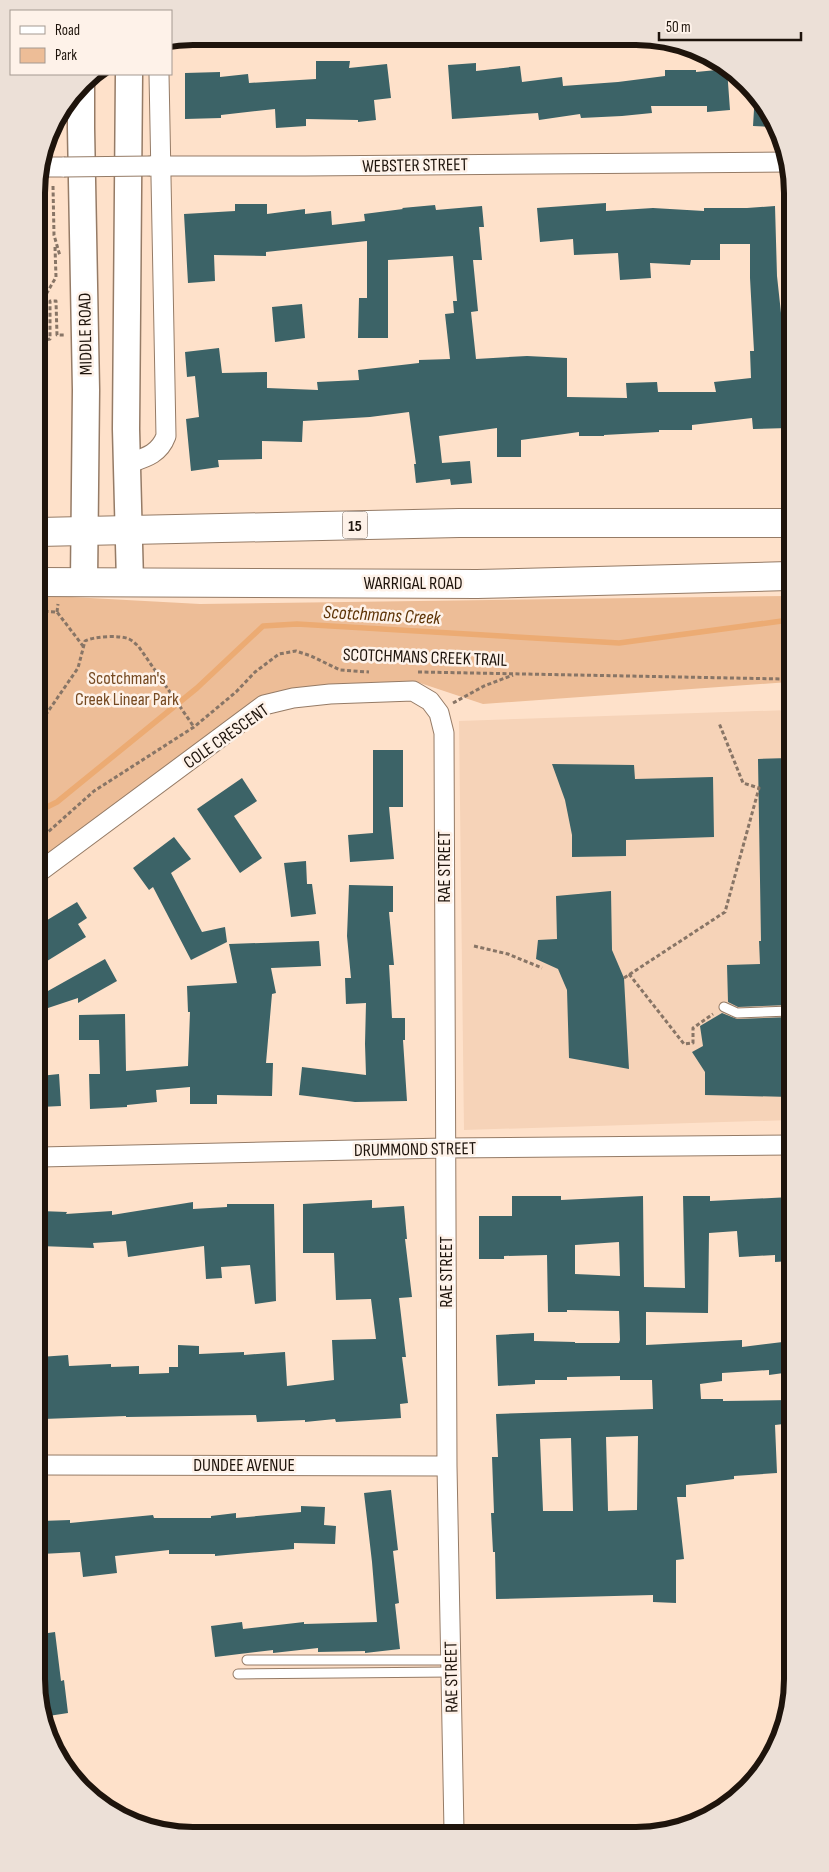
<svg xmlns="http://www.w3.org/2000/svg" width="829" height="1872" viewBox="0 0 829 1872" font-family="'Sofia Sans Condensed',sans-serif">
  <style>
    .built { fill: #f6d3b8 }
    .green { fill: #edbd97 }
    .lines { fill: none; stroke-linecap: round; stroke-linejoin: round }
    .stream { stroke: #ecab73; stroke-width: 5.5 }
    .building { fill: #3c6367; fill-rule: evenodd }
    .lane-casing { stroke: #957b66; stroke-width: 11 }
    .street-casing { stroke: #957b66; stroke-width: 21 }
    .secondary-casing { stroke: #957b66; stroke-width: 29 }
    .highway-casing { stroke: #957b66; stroke-width: 30 }
    .path { stroke: #887566; stroke-width: 3; stroke-dasharray: 4 2.5; stroke-linecap: butt }
    .lane { stroke: #fff; stroke-width: 9 }
    .street { stroke: #fff; stroke-width: 19 }
    .secondary { stroke: #fff; stroke-width: 26 }
    .highway { stroke: #fff; stroke-width: 28 }
    .street-bridge-casing { stroke: #957b66; stroke-width: 21; stroke-linecap: butt }
    .street-bridge { stroke: #fff; stroke-width: 19 }
    .labels { text-anchor: middle; stroke-width: 5; stroke-linejoin: round; paint-order: stroke }
    .shield { fill: #fef2e9; stroke: #61574e; stroke-width: 1 }
    .shield-label { font-size: 16px; font-weight: bold; fill: #1e140c }
    .street-label { font-size: 18px; fill: #1e140c; stroke: #fef2e9 }
    .park-label { font-size: 18px; fill: #764a22; stroke: #fef2e9 }
    .water-label { font-size: 19px; font-style: italic; fill: #5e3407; stroke: #fef2e9 }
    .rim { fill: none; stroke: #1e140c; stroke-width: 6 }
  </style>
  <rect width="100%" height="100%" fill="#fee1ca"/>
  <path class="built" d="M 789,710 L 791,1120 L 464,1130 L 459,721 Z"/>
  <path class="green" d="M 53,596 L 200,604 L 789,596 L 789,682 L 483,704 L 420,683 L 274,692 L 39,862 L 38,597 Z"/>
  <g class="lines">
    <path class="stream" d="M 39,811 L 57,802 L 197,688 L 263,626 L 297,624 L 619,643 L 789,620"/>
  </g>
  <path class="building" d="M 316,61 L 350,61 L 349,68 L 387,64 L 391,98 L 374,100 L 376,120 L 358,122 L 358,120 L 306,119 L 306,126 L 276,128 L 275,109 L 221,115 L 221,118 L 185,119 L 185,73 L 220,72 L 220,77 L 248,74 L 249,83 L 316,79 Z
    M 476,63 L 476,71 L 520,66 L 522,82 L 562,77 L 563,86 L 618,82 L 665,76 L 665,70 L 696,70 L 696,72 L 727,69 L 730,110 L 707,112 L 707,106 L 651,106 L 652,113 L 622,116 L 581,118 L 580,114 L 539,120 L 538,113 L 452,119 L 448,65 Z
    M 755,93 L 772,114 L 777,127 L 753,126 Z
    M 606,203 L 606,211 L 653,208 L 704,211 L 704,208 L 747,208 L 775,206 L 777,276 L 781,313 L 788,313 L 788,428 L 753,429 L 752,418 L 692,425 L 692,430 L 659,430 L 659,432 L 604,435 L 604,436 L 579,436 L 579,432 L 521,440 L 521,457 L 497,457 L 497,428 L 439,436 L 442,463 L 470,461 L 472,483 L 451,485 L 450,479 L 416,483 L 414,464 L 416,464 L 409,412 L 370,417 L 303,421 L 302,442 L 262,441 L 262,459 L 218,460 L 219,467 L 191,471 L 186,419 L 199,417 L 195,376 L 187,377 L 185,352 L 219,348 L 222,373 L 267,372 L 267,388 L 318,390 L 317,382 L 359,380 L 358,370 L 419,363 L 419,360 L 450,359 L 445,314 L 454,313 L 453,301 L 457,301 L 453,256 L 388,260 L 388,338 L 358,338 L 359,298 L 367,298 L 367,241 L 266,252 L 266,256 L 214,255 L 215,281 L 188,283 L 184,214 L 235,211 L 235,204 L 267,204 L 267,214 L 305,209 L 305,214 L 331,211 L 332,225 L 365,221 L 364,214 L 403,209 L 402,208 L 435,205 L 436,210 L 482,206 L 484,227 L 479,227 L 482,260 L 473,260 L 478,311 L 471,312 L 476,359 L 527,356 L 567,358 L 567,397 L 627,398 L 626,383 L 657,382 L 658,392 L 716,392 L 714,382 L 751,378 L 750,351 L 754,351 L 750,278 L 750,244 L 720,244 L 720,260 L 691,260 L 690,265 L 650,263 L 651,278 L 620,280 L 618,253 L 574,255 L 573,239 L 540,242 L 537,208 Z
    M 302,304 L 305,338 L 275,342 L 272,307 Z
    M 373,750 L 403,750 L 403,807 L 389,807 L 394,859 L 350,862 L 348,835 L 373,833 Z
    M 789,758 L 790,1005 L 738,1007 L 728,1002 L 727,965 L 760,964 L 759,941 L 761,941 L 758,759 Z
    M 552,764 L 634,765 L 635,779 L 713,777 L 714,837 L 626,840 L 626,856 L 572,857 L 572,835 L 565,800 Z
    M 242,778 L 257,801 L 234,816 L 262,858 L 240,873 L 197,809 Z
    M 174,837 L 191,859 L 171,873 L 202,932 L 225,927 L 227,942 L 191,960 L 153,887 L 149,890 L 133,868 Z
    M 306,861 L 307,884 L 312,884 L 316,914 L 291,917 L 284,863 Z
    M 349,885 L 393,886 L 393,912 L 389,912 L 394,965 L 389,965 L 392,1018 L 405,1018 L 405,1040 L 403,1040 L 407,1101 L 355,1102 L 299,1095 L 302,1067 L 366,1075 L 365,1044 L 366,1003 L 346,1004 L 345,978 L 351,978 L 347,936 Z
    M 611,891 L 612,950 L 624,978 L 629,1069 L 569,1058 L 567,990 L 558,969 L 536,959 L 538,940 L 557,939 L 556,896 Z
    M 77,902 L 87,918 L 78,924 L 86,937 L 39,966 L 39,925 Z
    M 319,941 L 321,966 L 271,968 L 276,993 L 272,994 L 266,1063 L 273,1063 L 272,1096 L 217,1095 L 217,1104 L 190,1104 L 190,1087 L 156,1090 L 157,1102 L 127,1105 L 127,1107 L 90,1109 L 89,1074 L 100,1074 L 99,1040 L 79,1040 L 79,1015 L 125,1014 L 126,1071 L 188,1066 L 190,1012 L 188,1012 L 187,986 L 237,983 L 229,944 Z
    M 105,959 L 117,981 L 78,1003 L 78,998 L 39,1011 L 39,996 Z
    M 722,1013 L 737,1019 L 790,1017 L 790,1097 L 705,1095 L 705,1072 L 692,1052 L 703,1046 L 700,1026 Z
    M 59,1074 L 61,1106 L 40,1107 L 40,1076 Z
    M 512,1196 L 561,1196 L 561,1200 L 643,1196 L 644,1287 L 685,1288 L 683,1196 L 710,1196 L 710,1201 L 791,1197 L 791,1261 L 775,1262 L 775,1255 L 739,1257 L 737,1231 L 709,1233 L 708,1313 L 646,1312 L 646,1345 L 742,1340 L 742,1347 L 791,1341 L 791,1372 L 769,1375 L 769,1370 L 722,1373 L 722,1381 L 700,1384 L 701,1399 L 723,1399 L 723,1401 L 791,1400 L 792,1423 L 775,1425 L 777,1473 L 734,1476 L 734,1479 L 686,1485 L 686,1497 L 677,1497 L 684,1559 L 676,1560 L 676,1603 L 653,1602 L 653,1595 L 496,1599 L 495,1552 L 493,1552 L 491,1513 L 494,1513 L 492,1457 L 498,1457 L 496,1414 L 653,1409 L 652,1380 L 620,1380 L 620,1376 L 567,1377 L 567,1380 L 535,1380 L 535,1384 L 498,1386 L 496,1335 L 534,1333 L 534,1341 L 575,1342 L 575,1343 L 619,1343 L 620,1340 L 619,1311 L 567,1310 L 567,1312 L 548,1312 L 547,1255 L 504,1256 L 504,1259 L 479,1259 L 479,1216 L 512,1216 ZM 619,1242 L 620,1276 L 575,1274 L 575,1245 ZM 638,1436 L 637,1510 L 608,1511 L 606,1437 ZM 571,1438 L 573,1511 L 543,1511 L 540,1439 Z
    M 372,1200 L 372,1208 L 404,1206 L 407,1239 L 405,1239 L 412,1297 L 399,1298 L 406,1357 L 402,1357 L 408,1403 L 400,1404 L 401,1418 L 336,1422 L 335,1419 L 305,1422 L 305,1420 L 257,1422 L 256,1415 L 126,1417 L 126,1416 L 43,1419 L 40,1357 L 68,1355 L 69,1366 L 111,1364 L 111,1367 L 139,1366 L 139,1374 L 169,1373 L 169,1367 L 178,1367 L 178,1345 L 199,1346 L 199,1354 L 244,1352 L 244,1355 L 285,1352 L 287,1386 L 334,1380 L 332,1340 L 376,1339 L 371,1299 L 336,1300 L 334,1253 L 303,1253 L 303,1204 Z
    M 193,1202 L 193,1209 L 227,1207 L 227,1204 L 274,1204 L 276,1301 L 255,1304 L 250,1265 L 221,1267 L 222,1278 L 206,1279 L 204,1246 L 128,1257 L 126,1241 L 93,1243 L 94,1248 L 40,1246 L 40,1211 L 67,1212 L 66,1214 L 112,1211 L 112,1215 Z
    M 391,1490 L 398,1550 L 393,1551 L 399,1603 L 395,1604 L 400,1649 L 365,1653 L 365,1651 L 318,1652 L 318,1648 L 273,1653 L 273,1650 L 215,1657 L 211,1626 L 242,1622 L 243,1629 L 304,1622 L 304,1624 L 377,1622 L 372,1562 L 364,1493 Z
    M 301,1506 L 325,1507 L 324,1525 L 336,1526 L 335,1544 L 294,1543 L 294,1549 L 215,1556 L 215,1554 L 169,1554 L 169,1550 L 115,1556 L 117,1573 L 83,1577 L 80,1552 L 41,1554 L 41,1521 L 70,1520 L 70,1523 L 153,1515 L 154,1518 L 211,1518 L 211,1516 L 236,1513 L 236,1518 L 301,1512 Z
    M 55,1632 L 61,1681 L 64,1680 L 68,1713 L 42,1717 L 41,1634 Z"/>
  <g class="lines">
    <g class="lane-casing">
      <path id="lane" d="M 724,1007 L 737,1013 L 790,1011
        M 247,1660 L 451,1660
        M 238,1674 L 451,1672"/>
    </g>
    <g class="street-casing">
      <path id="street" d="M 150,166 L 305,166 L 787,162
        M 41,167 L 64,167
        M 126,464 C 144,458 159,455 166,436 L 159,74
        M 39,872 L 264,705 L 293,698 L 330,694 L 413,691 L 430,701 L 439,713 L 444,733 L 447,1466 L 454,1831
        M 40,1157 L 445,1148 L 791,1145
        M 41,1465 L 447,1466"/>
    </g>
    <g class="secondary-casing">
      <path id="secondary" d="M 129,74 L 126,429 L 130,582
        M 81,86 L 81,128 L 86,390 L 84,582"/>
    </g>
    <g class="highway-casing">
      <path id="highway" d="M 38,532 L 459,523 L 789,523
        M 38,582 L 477,584 L 789,576"/>
    </g>
    <path class="path" d="M 53,186 L 54,235 L 60,256
      M 55,247 L 56,277 L 44,298 L 45,340 L 50,339 L 50,301 L 56,301 L 57,335 L 64,335
      M 38,611 L 57,612 L 83,646
      M 57,612 L 58,604
      M 418,672 L 783,679 L 789,682
      M 453,703 L 484,686 L 513,675
      M 38,726 L 78,668 L 85,641 C 95,636 120,635 129,639 C 133,641 136,644 139,647 L 194,727
      M 39,840 L 94,791 L 194,727 L 236,692 L 255,672 L 279,654 L 296,651 L 311,656 L 340,670 L 369,672
      M 474,946 L 508,954 L 542,968
      M 629,974 L 684,1044 L 693,1043 L 693,1028 L 713,1014
      M 624,978 L 725,912 L 759,788 L 743,783 L 719,723"/>
    <use href="#lane" class="lane"/>
    <use href="#street" class="street"/>
    <use href="#secondary" class="secondary"/>
    <use href="#highway" class="highway"/>
    <g class="street-bridge-casing">
      <path id="street-bridge" d="M 64,167 L 150,166"/>
    </g>
    <use href="#street-bridge" class="street-bridge"/>
  </g>
  <g class="labels">
    <rect class="shield" x="342.5" y="511.5" width="25" height="27" rx="4"/>
    <g class="shield-label">
      <text x="355" y="531">15</text>
    </g>
    <g class="street-label">
      <text transform="translate(415 165) rotate(-1)" y="6">WEBSTER STREET</text>
      <text transform="translate(85 334) rotate(-91)" y="6">MIDDLE ROAD</text>
      <text x="413" y="589">WARRIGAL ROAD</text>
      <text transform="translate(425 657) rotate(2)" y="6">SCOTCHMANS CREEK TRAIL</text>
      <text transform="translate(226 736) rotate(-35)" y="6">COLE CRESCENT</text>
      <text transform="translate(444 867) rotate(-90)" y="6">RAE STREET</text>
      <text transform="translate(415 1149) rotate(-1)" y="6">DRUMMOND STREET</text>
      <text transform="translate(446 1272) rotate(-90)" y="6">RAE STREET</text>
      <text x="244" y="1471">DUNDEE AVENUE</text>
      <text transform="translate(451 1677) rotate(-91)" y="6">RAE STREET</text>
    </g>
    <g class="park-label">
      <text x="127" y="684">Scotchman's<tspan x="127" dy="21">Creek Linear Park</tspan></text>
    </g>
    <g class="water-label">
      <text transform="translate(382 614) rotate(3)" y="7">Scotchmans Creek</text>
    </g>
  </g>
  <path d="M0 0H829V1872H0ZM193 45H636A148 148 0 0 1 784 193V1679A148 148 0 0 1 636 1827H193A148 148 0 0 1 45 1679V193A148 148 0 0 1 193 45Z" fill="#ece0d7" fill-rule="evenodd"/>
  <path class="rim" d="M193 45H636A148 148 0 0 1 784 193V1679A148 148 0 0 1 636 1827H193A148 148 0 0 1 45 1679V193A148 148 0 0 1 193 45Z"/>
  <rect x="10" y="10" width="162" height="65" fill="#fef2e9" stroke="#a49991"/>
  <rect x="20" y="26" width="25" height="8" fill="#ffffff" stroke="#a49991"/>
  <text x="55" y="35" font-size="15" fill="#1e140c">Road</text>
  <rect x="20" y="48" width="25" height="15" fill="#edbd97" stroke="#a49991"/>
  <text x="55" y="60" font-size="15" fill="#1e140c">Park</text>
  <path d="M659 32v8h142v-8" fill="none" stroke="#1e140c" stroke-width="2.5"/>
  <text x="666" y="32" font-size="15" fill="#1e140c" stroke="#fef2e9" stroke-width="4" paint-order="stroke">50 m</text>
</svg>
